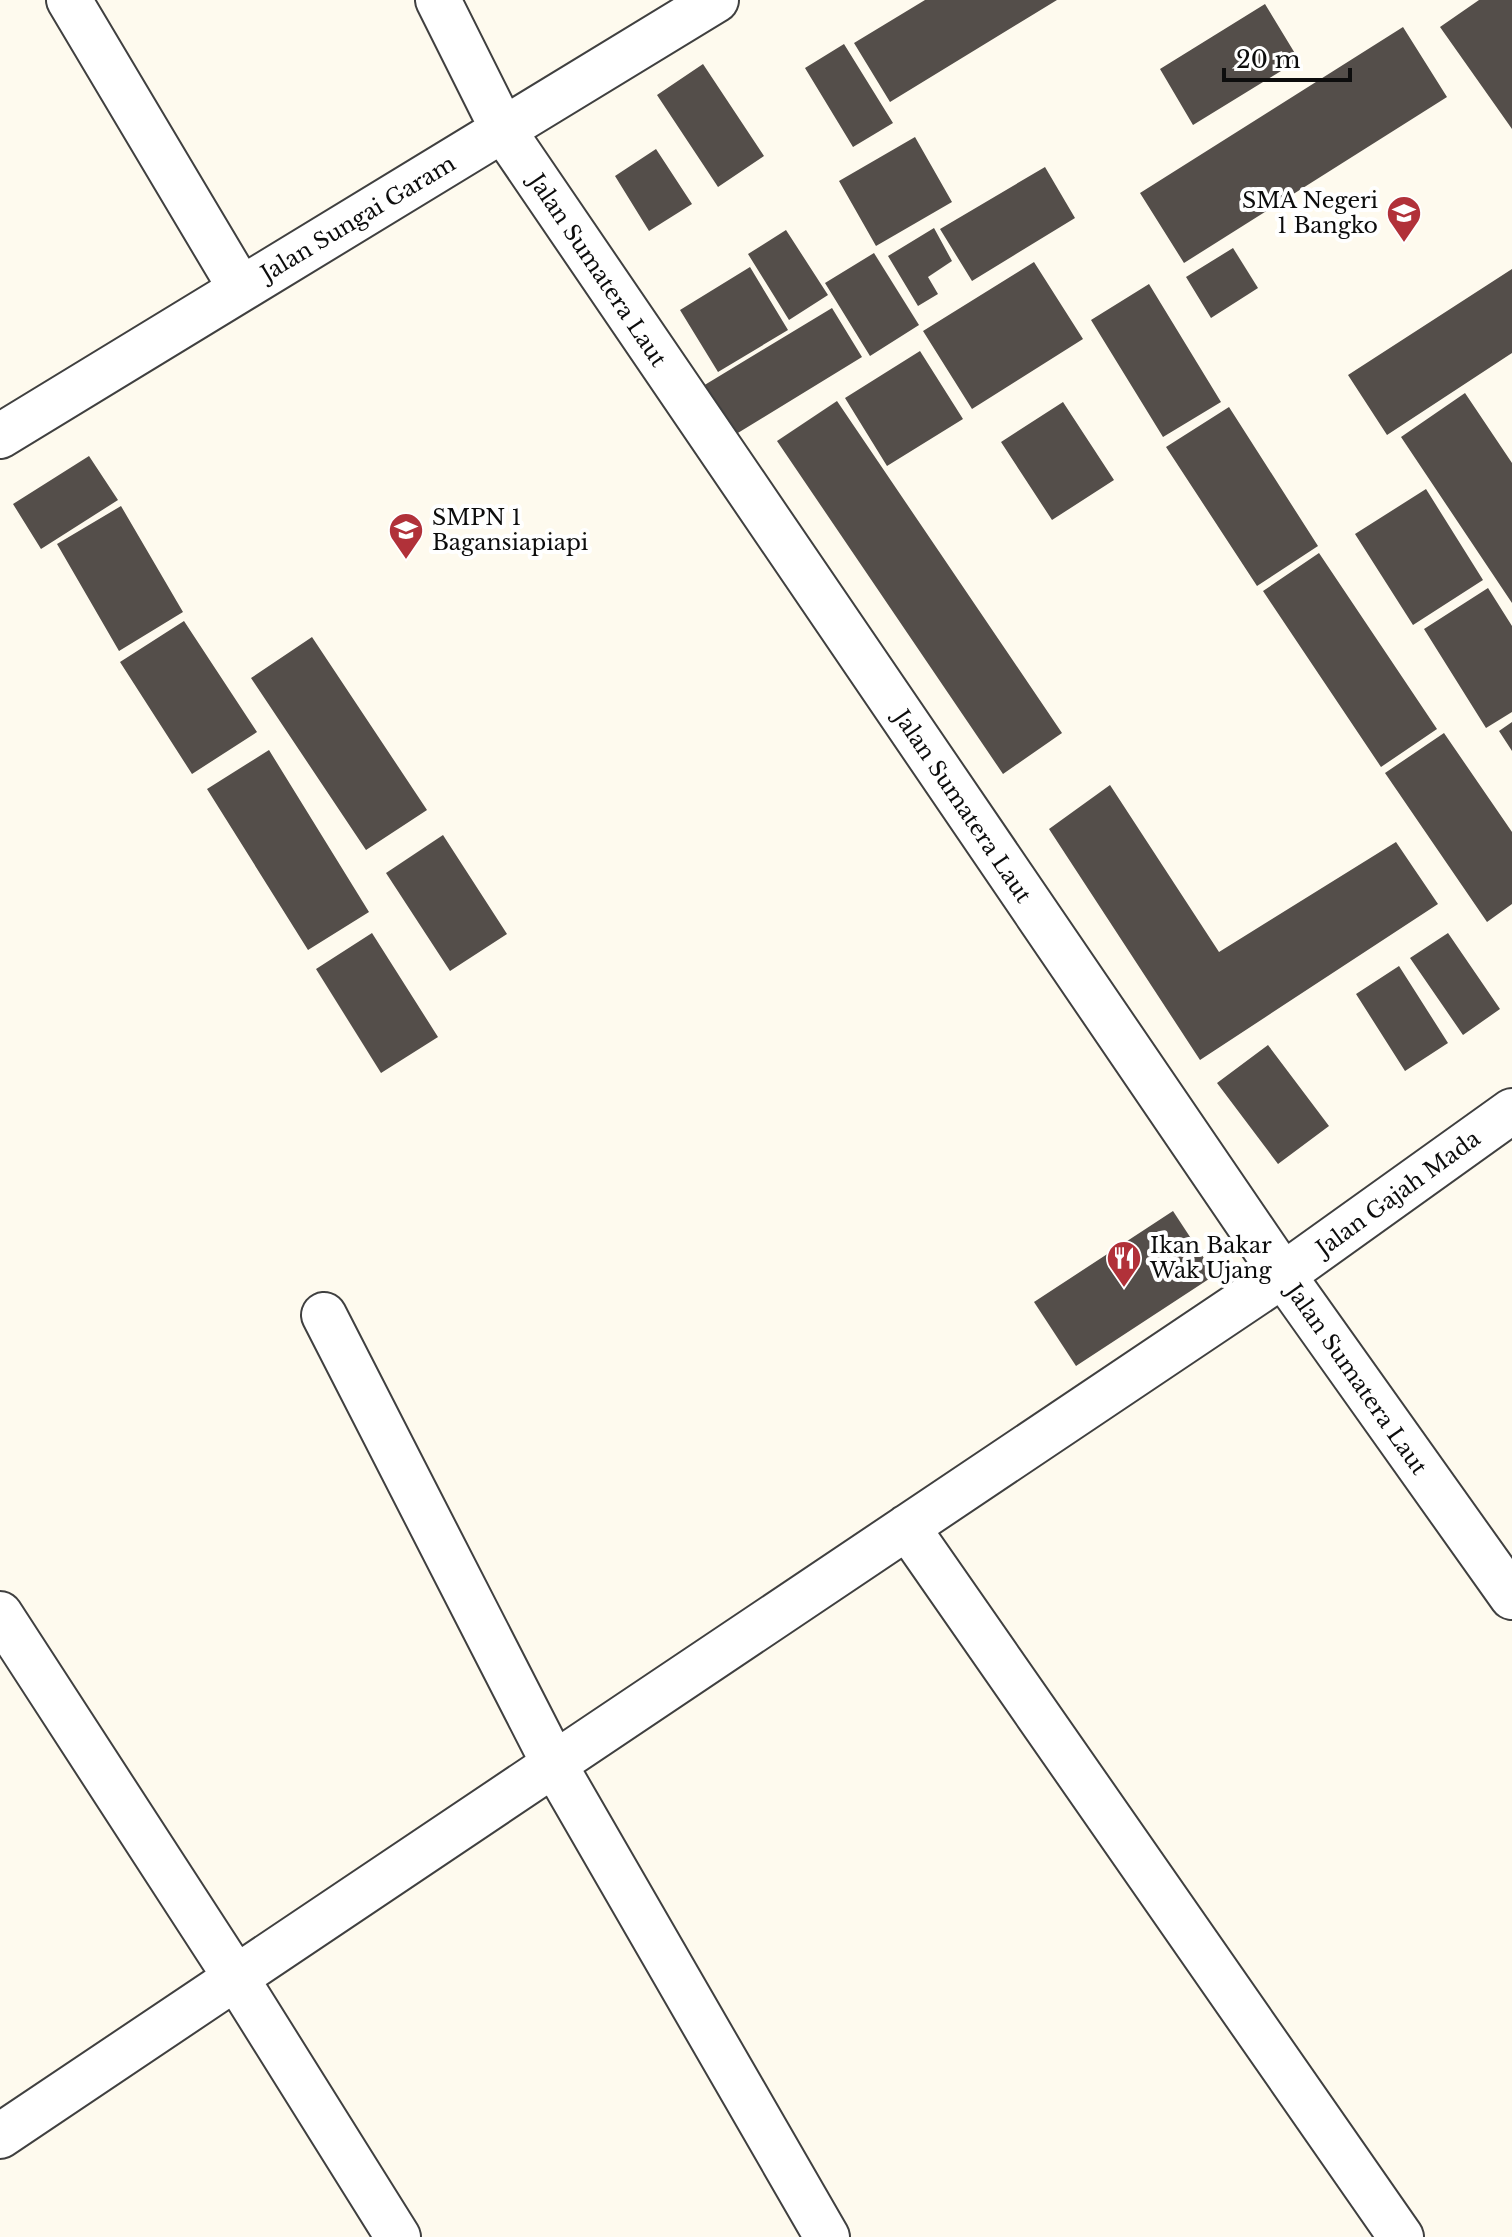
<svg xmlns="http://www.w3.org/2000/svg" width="1512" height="2237" viewBox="0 0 1512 2237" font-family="'Libre Baskerville',serif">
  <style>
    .building { fill: #544e4a }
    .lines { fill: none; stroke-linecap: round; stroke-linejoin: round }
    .minor-casing { stroke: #404040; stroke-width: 48 }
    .minor { stroke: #fff; stroke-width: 44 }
    .labels { text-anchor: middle; stroke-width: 8; stroke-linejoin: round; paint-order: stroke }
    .poi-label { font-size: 22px; fill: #0d0d0d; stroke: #fff; text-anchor: start }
    .street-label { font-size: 22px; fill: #0d0d0d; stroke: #fff }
  </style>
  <rect width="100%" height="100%" fill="#fefaee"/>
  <path class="building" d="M 925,0 L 1057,0 L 890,102 L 854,43 Z
    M 1479,0 L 1512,0 L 1512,129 L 1440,27 Z
    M 1265,4 L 1299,60 L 1193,125 L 1160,69 Z
    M 1403,27 L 1447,97 L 1184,263 L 1140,193 Z
    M 844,44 L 893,123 L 853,147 L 805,68 Z
    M 703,64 L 764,156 L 718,187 L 657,95 Z
    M 915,137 L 952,202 L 876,246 L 839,181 Z
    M 656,149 L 692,204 L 649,231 L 615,176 Z
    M 1045,167 L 1075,218 L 972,281 L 940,229 Z
    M 934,228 L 952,261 L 928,277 L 938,294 L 918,306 L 888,256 Z
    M 786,230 L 828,295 L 789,320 L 748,254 Z
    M 1233,248 L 1258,288 L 1211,318 L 1186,277 Z
    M 874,253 L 919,325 L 870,356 L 825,283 Z
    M 1034,262 L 1083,339 L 972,409 L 923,331 Z
    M 750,267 L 788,330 L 718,372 L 680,310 Z
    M 1512,269 L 1512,353 L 1387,435 L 1348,375 Z
    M 1149,284 L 1221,402 L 1163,437 L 1091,320 Z
    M 832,308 L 862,357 L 728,439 L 698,389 Z
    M 920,351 L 963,419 L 887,466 L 845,398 Z
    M 1465,393 L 1512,463 L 1512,603 L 1401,437 Z
    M 837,401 L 1062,733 L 1003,774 L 777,441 Z
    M 1063,402 L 1114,480 L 1052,520 L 1001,442 Z
    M 1229,407 L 1318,546 L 1257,586 L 1166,447 Z
    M 89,456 L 118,500 L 41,549 L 13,504 Z
    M 1426,489 L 1483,580 L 1413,625 L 1355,534 Z
    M 121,506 L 183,612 L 119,651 L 57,544 Z
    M 1319,553 L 1437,729 L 1381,767 L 1263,591 Z
    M 1488,588 L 1512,626 L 1512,712 L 1486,728 L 1424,629 Z
    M 184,621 L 257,732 L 192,774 L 120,662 Z
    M 312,637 L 427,810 L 366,850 L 251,678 Z
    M 1512,722 L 1512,751 L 1499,731 Z
    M 1444,733 L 1512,832 L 1512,904 L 1487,922 L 1385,773 Z
    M 269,750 L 369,912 L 308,950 L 207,789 Z
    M 1110,785 L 1219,952 L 1396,842 L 1438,904 L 1200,1060 L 1049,829 Z
    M 443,835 L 507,934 L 450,971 L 386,873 Z
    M 372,933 L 438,1037 L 381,1073 L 316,969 Z
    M 1448,933 L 1500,1009 L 1463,1035 L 1410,958 Z
    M 1399,966 L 1448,1043 L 1405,1071 L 1356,994 Z
    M 1268,1045 L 1329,1126 L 1278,1164 L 1217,1083 Z
    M 1173,1211 L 1215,1275 L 1076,1366 L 1034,1302 Z"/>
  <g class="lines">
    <g class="minor-casing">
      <path id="minor" d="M 69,0 L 241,289
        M 438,0 L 503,130 L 1283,1275 L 1512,1597
        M 0,436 L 716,0
        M 324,1315 L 554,1764 L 827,2237
        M 907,1527 L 1401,2237
        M 0,1614 L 236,1978 L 398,2237
        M 0,2136 L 1283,1275 L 1512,1111"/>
    </g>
    <use href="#minor" class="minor"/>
  </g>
  <defs>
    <g id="school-pin" transform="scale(1.8)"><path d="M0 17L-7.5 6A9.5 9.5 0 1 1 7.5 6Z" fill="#b13139" stroke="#fff"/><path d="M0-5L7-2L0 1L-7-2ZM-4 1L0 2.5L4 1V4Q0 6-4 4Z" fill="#fff"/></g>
    <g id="restaurant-pin" transform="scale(1.8)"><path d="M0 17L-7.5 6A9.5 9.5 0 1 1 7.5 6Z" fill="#b13139" stroke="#fff"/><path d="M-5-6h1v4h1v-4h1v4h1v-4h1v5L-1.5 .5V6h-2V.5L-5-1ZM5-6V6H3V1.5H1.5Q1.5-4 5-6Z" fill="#fff"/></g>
  </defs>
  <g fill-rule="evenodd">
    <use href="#school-pin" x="1404" y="213"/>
    <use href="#school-pin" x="406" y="530"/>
    <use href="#restaurant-pin" x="1124" y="1258"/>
  </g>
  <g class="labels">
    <g class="poi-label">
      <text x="1378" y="208" text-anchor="end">SMA Negeri<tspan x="1378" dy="25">1 Bangko</tspan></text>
      <text x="432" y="525">SMPN 1<tspan x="432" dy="25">Bagansiapiapi</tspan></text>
      <text x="1150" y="1253">Ikan Bakar<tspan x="1150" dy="25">Wak Ujang</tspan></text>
    </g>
    <g class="street-label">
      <text transform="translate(358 218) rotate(-31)" y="8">Jalan Sungai Garam</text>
      <text transform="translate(598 270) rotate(56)" y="8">Jalan Sumatera Laut</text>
      <text transform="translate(963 806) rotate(56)" y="8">Jalan Sumatera Laut</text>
      <text transform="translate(1398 1193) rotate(-36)" y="8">Jalan Gajah Mada</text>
      <text transform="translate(1357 1379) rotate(55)" y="8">Jalan Sumatera Laut</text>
    </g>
  </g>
  <path d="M1224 68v12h126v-12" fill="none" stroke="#0d0d0d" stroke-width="4"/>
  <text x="1236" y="68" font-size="24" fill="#0d0d0d" stroke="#ffffff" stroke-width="6" paint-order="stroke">20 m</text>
</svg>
